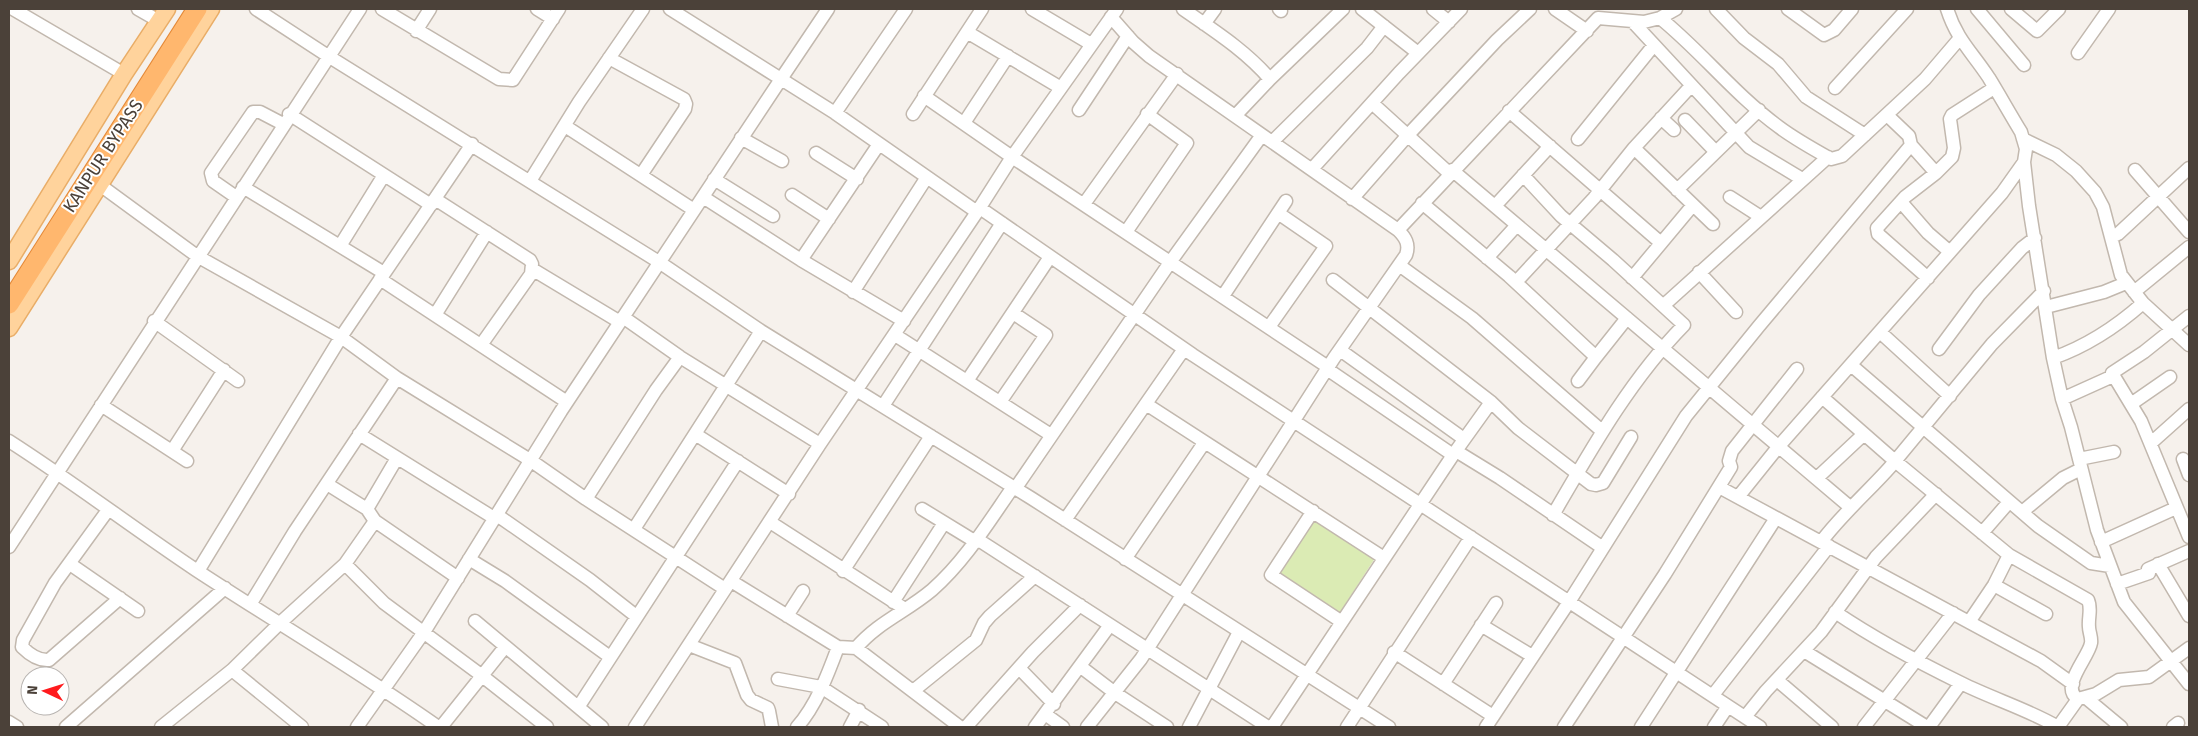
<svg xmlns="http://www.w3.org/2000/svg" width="2198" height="736" viewBox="0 0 2198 736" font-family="'Fira Sans',sans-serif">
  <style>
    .green { fill: #dbebb4 }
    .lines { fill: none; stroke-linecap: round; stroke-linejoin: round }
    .minor-casing { stroke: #c2b8ae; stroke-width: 15 }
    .major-casing { stroke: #e9ad67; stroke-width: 19 }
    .highway-casing { stroke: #e48938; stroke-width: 21 }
    .minor { stroke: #fff; stroke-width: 12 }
    .major { stroke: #ffd39c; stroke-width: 16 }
    .highway { stroke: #ffb76e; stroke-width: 19 }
    .labels { text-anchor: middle; stroke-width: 4; stroke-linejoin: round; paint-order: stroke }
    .street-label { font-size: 18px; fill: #4b4139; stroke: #fff }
  </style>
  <rect width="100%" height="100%" fill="#f6f1ec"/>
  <path class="green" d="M 1314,519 L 1375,558 L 1339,614 L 1277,574 Z"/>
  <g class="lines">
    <g class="minor-casing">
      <path id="minor" d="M 13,9 L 124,74
        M 138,9 L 159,21
        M 256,9 L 328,56 L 659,262 L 761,331 L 1031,498 L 1389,727
        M 382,9 L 499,79 L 513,80 L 559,9
        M 537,9 L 553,19
        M 828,9 L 781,79 L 835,113 L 977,212
        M 1032,9 L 1091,44
        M 1183,9 C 1213,30 1245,50 1270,79
        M 1279,9 L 1281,11
        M 1362,9 L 1418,53
        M 1433,9 L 1449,22
        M 1555,9 L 1587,31
        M 1716,9 L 1744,38 L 1778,64 L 1806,97 L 1865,135
        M 1788,9 L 1824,35 L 1834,30 L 1852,9
        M 1947,9 C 1957,40 1972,52 1989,78 C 2000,96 2010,114 2021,132 L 2026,149 L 2024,162 L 2029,206 L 2053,358 L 2062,399 L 2071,427 L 2097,530 L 2124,602 L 2189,684
        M 1977,9 L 2024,65
        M 2011,9 L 2037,31 L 2059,9
        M 1660,18 C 1701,51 1735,95 1779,127 C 1795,139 1813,149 1831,159 L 1842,156 L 1925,79 L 1960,38
        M 1632,21 L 1749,147 L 1802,179
        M 1204,24 L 1215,9
        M 416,31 L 430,9
        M 967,32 L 1061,88
        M 2078,53 L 2109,9
        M 609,58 L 684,99 L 686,104 L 685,109 L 641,175
        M 1835,88 L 1907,9
        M 924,96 L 1012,157 L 1328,367
        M 1372,103 L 1449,173
        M 1079,110 L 1128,36
        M 1509,111 L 1661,243
        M 835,113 L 906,9
        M 289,114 L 431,205
        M 913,114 L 982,9
        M 1235,116 L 1270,79 L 1343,9
        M 1661,118 L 1674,130
        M 1685,120 L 1715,151
        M 964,123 L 1008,56
        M 565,126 L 694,210
        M 741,138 L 782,161
        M 1578,139 L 1654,45
        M 2023,139 L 2056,155 L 2076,171 L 2095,192 L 2103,207 L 2121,275 L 2143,303 L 2189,345
        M 1273,141 L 1367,48 L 1384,26
        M 879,144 L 801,260 L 904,321
        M 1911,145 L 1936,173
        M 1634,148 L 1713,224
        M 816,153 L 857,179
        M 1312,169 L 1399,73 L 1461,9
        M 1452,170 L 1850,507
        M 2135,170 L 2189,232
        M 1523,175 L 1561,216 L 1613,260 L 1684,325 C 1630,380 1592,448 1553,515
        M 714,179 L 773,216
        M 530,181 L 579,102 L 643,9
        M 100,185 L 197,256 L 341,337 L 397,378 L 530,460 L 586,499 L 725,589
        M 243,187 L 384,273
        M 1677,190 L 1759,110
        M 792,195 L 829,219
        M 236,197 L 213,181 L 211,173 L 253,112 L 260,112 L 283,124
        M 703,197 L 801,260
        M 1730,197 L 1761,217
        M 435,199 L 530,260 L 532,264 L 531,274 L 481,345
        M 1352,199 L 1408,135 L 1497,40 L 1530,9
        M 1901,202 L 1928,233 L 1950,252
        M 1422,203 L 1509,276 L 1596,357 L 1627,318
        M 1084,204 L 1177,74
        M 1495,206 L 1550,146
        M 980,208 L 1193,355 L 1760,727
        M 1398,230 L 1598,18 L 1644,22 L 1660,18 L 1676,9
        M 1126,232 L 1187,143 L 1147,114
        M 2112,237 L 2118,234 L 2189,168
        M 340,246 L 384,175
        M 1487,258 L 1517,225
        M 1399,265 L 1472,318 L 1602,431
        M 532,269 L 620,322
        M 1699,272 L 1736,312
        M 1632,278 L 1693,205
        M 1928,278 L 1878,234 L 1877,228 L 1905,197 L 1936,173 L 1952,157 L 1954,148 L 1950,119 L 1952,115 L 1994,88
        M 380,279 L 567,402
        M 1333,280 L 1491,402 L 1518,428 L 1591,484 L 1596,485 L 1603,483 L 1631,437
        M 1516,282 L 1594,198 L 1634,148 L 1691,86
        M 853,292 L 927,177
        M 2134,292 L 2189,247
        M 1223,296 L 1286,201
        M 1664,305 L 1828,157
        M 2046,307 L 2104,292 L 2126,283
        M 435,315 L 487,232
        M 2189,316 L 2144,352 L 2112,373 L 2141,421 L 2189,537
        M 623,317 L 680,357 L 820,444
        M 154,321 L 238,381
        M 1269,327 L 1326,246 L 1278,213
        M 1880,332 L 1950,396
        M 895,335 L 1051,435
        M 1939,349 L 1979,295 L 2022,248 L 2035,238
        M 1340,350 L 1464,439
        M 2053,358 C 2087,346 2116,327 2143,303
        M 1851,365 L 2038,526 L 2091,563 L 2110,566
        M 1327,369 L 1453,455
        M 967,381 L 1050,257
        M 1578,381 L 1596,357
        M 1822,397 L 1895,461 L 2009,555 L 2088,600 C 2092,609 2088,617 2089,627 C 2089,632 2092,638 2091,643 C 2089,657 2059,687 2078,699
        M 2062,399 L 2113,376 L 2112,373
        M 1000,402 L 1046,335 L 1013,313
        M 1146,404 L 1384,558
        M 2131,404 L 2170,377
        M 101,405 L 187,461
        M 883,406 L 1002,223
        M 359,434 L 494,518
        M 695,434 L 789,494
        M 9,441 C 73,482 133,528 196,570 C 277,623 360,672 438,727
        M 2151,443 L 2189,409
        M 172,451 L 224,370
        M 1456,451 L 1500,478 L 1603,548
        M 2079,459 L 2114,452
        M 2183,459 L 2189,475
        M 1817,478 L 1864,434
        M 327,484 L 367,509 L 375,521 L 458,578
        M 1719,487 L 2041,661 L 2073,684
        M 1015,489 L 1171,261 L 1262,135
        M 1738,497 L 1779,446 L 2002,193 L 2024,162
        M 586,499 L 656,390 L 680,357
        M 367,509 L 397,458
        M 922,509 L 976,542
        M 108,510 L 55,583 L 23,640 L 22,647 C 29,654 38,661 49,660 L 120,598
        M 1313,511 L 1271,575 L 1342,622
        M 2022,512 L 2063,478 L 2081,469
        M 497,515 L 590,580 L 636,616
        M 1065,520 L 1184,349
        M 770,522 L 905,609
        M 634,529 L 761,331
        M 1982,533 L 2009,502
        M 977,539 L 1268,727
        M 1821,542 C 1842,514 1868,492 1891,466 L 1992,344 L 2044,291
        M 2101,542 L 2176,508
        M 9,547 L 360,9
        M 469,559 L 505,581 L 610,657
        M 1125,559 L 1204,443
        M 70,564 L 138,611
        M 345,564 L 384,603 L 481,675 L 547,727
        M 2158,564 L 2189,616
        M 2148,569 L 2189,551
        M 198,571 L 341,337 L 472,144
        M 843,571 L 931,436
        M 731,581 L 838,647 L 856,648 L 960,727
        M 2117,584 L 2149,573
        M 1994,585 L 2046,614
        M 893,602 L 944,523
        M 251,603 L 295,531 L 397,378
        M 1835,612 C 1875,639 1918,662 1961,683 C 1993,699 2027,709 2058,727
        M 787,616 L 803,591
        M 475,621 L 602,727
        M 1969,622 L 1994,585 L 2009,555
        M 1481,625 L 1532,656
        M 689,645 L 735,663 L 747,695 L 751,700 L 768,708 L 769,711 L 772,727
        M 856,648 C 878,622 906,612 932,590 C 965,561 988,523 1013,487
        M 1804,651 L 1927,727
        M 1394,652 L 1493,716
        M 1081,667 L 1115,693 L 1167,727
        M 1019,668 L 1054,704
        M 232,670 L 302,727
        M 778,679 L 821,687 L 882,727
        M 1777,680 L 1832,727
        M 1443,684 L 1496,603
        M 913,691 L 976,640 L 984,623 L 990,616 L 1035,576
        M 1713,695 L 1829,546
        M 2085,697 L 2121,727
        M 579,706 L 738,461
        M 1045,714 L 1063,727
        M 1745,717 L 1766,691 L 1821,632 L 1876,557 L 1936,494
        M 9,722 L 17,727
        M 66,727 L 225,588
        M 161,727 L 232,670 L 280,623 L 345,564 L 375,521
        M 357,727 L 424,632 L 561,411 L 781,79 L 670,9
        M 441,727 L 505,647
        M 635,727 L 820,444 L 977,212 L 1012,157 L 1117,9
        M 797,727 C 816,706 828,674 838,647
        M 850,727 L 859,710
        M 966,727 L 1033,652 L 1080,605
        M 1035,727 L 1110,625
        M 1087,727 L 1141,659 L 1334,358 L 1406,255 C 1410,244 1405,237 1398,230 L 1149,56 L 1133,42 L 1111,17
        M 1189,727 L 1239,632
        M 1272,727 L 1453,455 L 1491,402
        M 1347,727 L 1471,537
        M 1486,727 L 1569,602 L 1686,416 L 1759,326 L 1911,145 L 1909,136 L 1887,115
        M 1564,727 L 1665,574 L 1731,467 L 1729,461 L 1732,451 L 1797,369
        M 1641,727 L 1776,518
        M 1714,727 L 1728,706
        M 1864,727 L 1953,613
        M 1929,727 L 1961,683
        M 2058,727 L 2078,699 L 2096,694 L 2119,680 L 2149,677 L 2189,648
        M 2173,727 L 2178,723"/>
    </g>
    <g class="major-casing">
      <path id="major" d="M 9,261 L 124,74 L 167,9
        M 9,328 L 211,9"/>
    </g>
    <g class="highway-casing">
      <path id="highway" d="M 9,304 L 197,9"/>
    </g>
    <use href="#minor" class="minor"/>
    <use href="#major" class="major"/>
    <use href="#highway" class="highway"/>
  </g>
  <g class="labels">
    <g class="street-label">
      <text transform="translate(103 156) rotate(-57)" y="6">KANPUR BYPASS</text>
    </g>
  </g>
  <rect width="2198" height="736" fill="none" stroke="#4b4139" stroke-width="20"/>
  <g transform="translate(45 691) rotate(274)"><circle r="24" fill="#ffffff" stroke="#b7b3b0"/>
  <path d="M0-4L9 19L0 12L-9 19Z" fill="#ff1a1d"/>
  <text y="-8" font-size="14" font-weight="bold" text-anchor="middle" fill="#4b4139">N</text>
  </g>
</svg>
